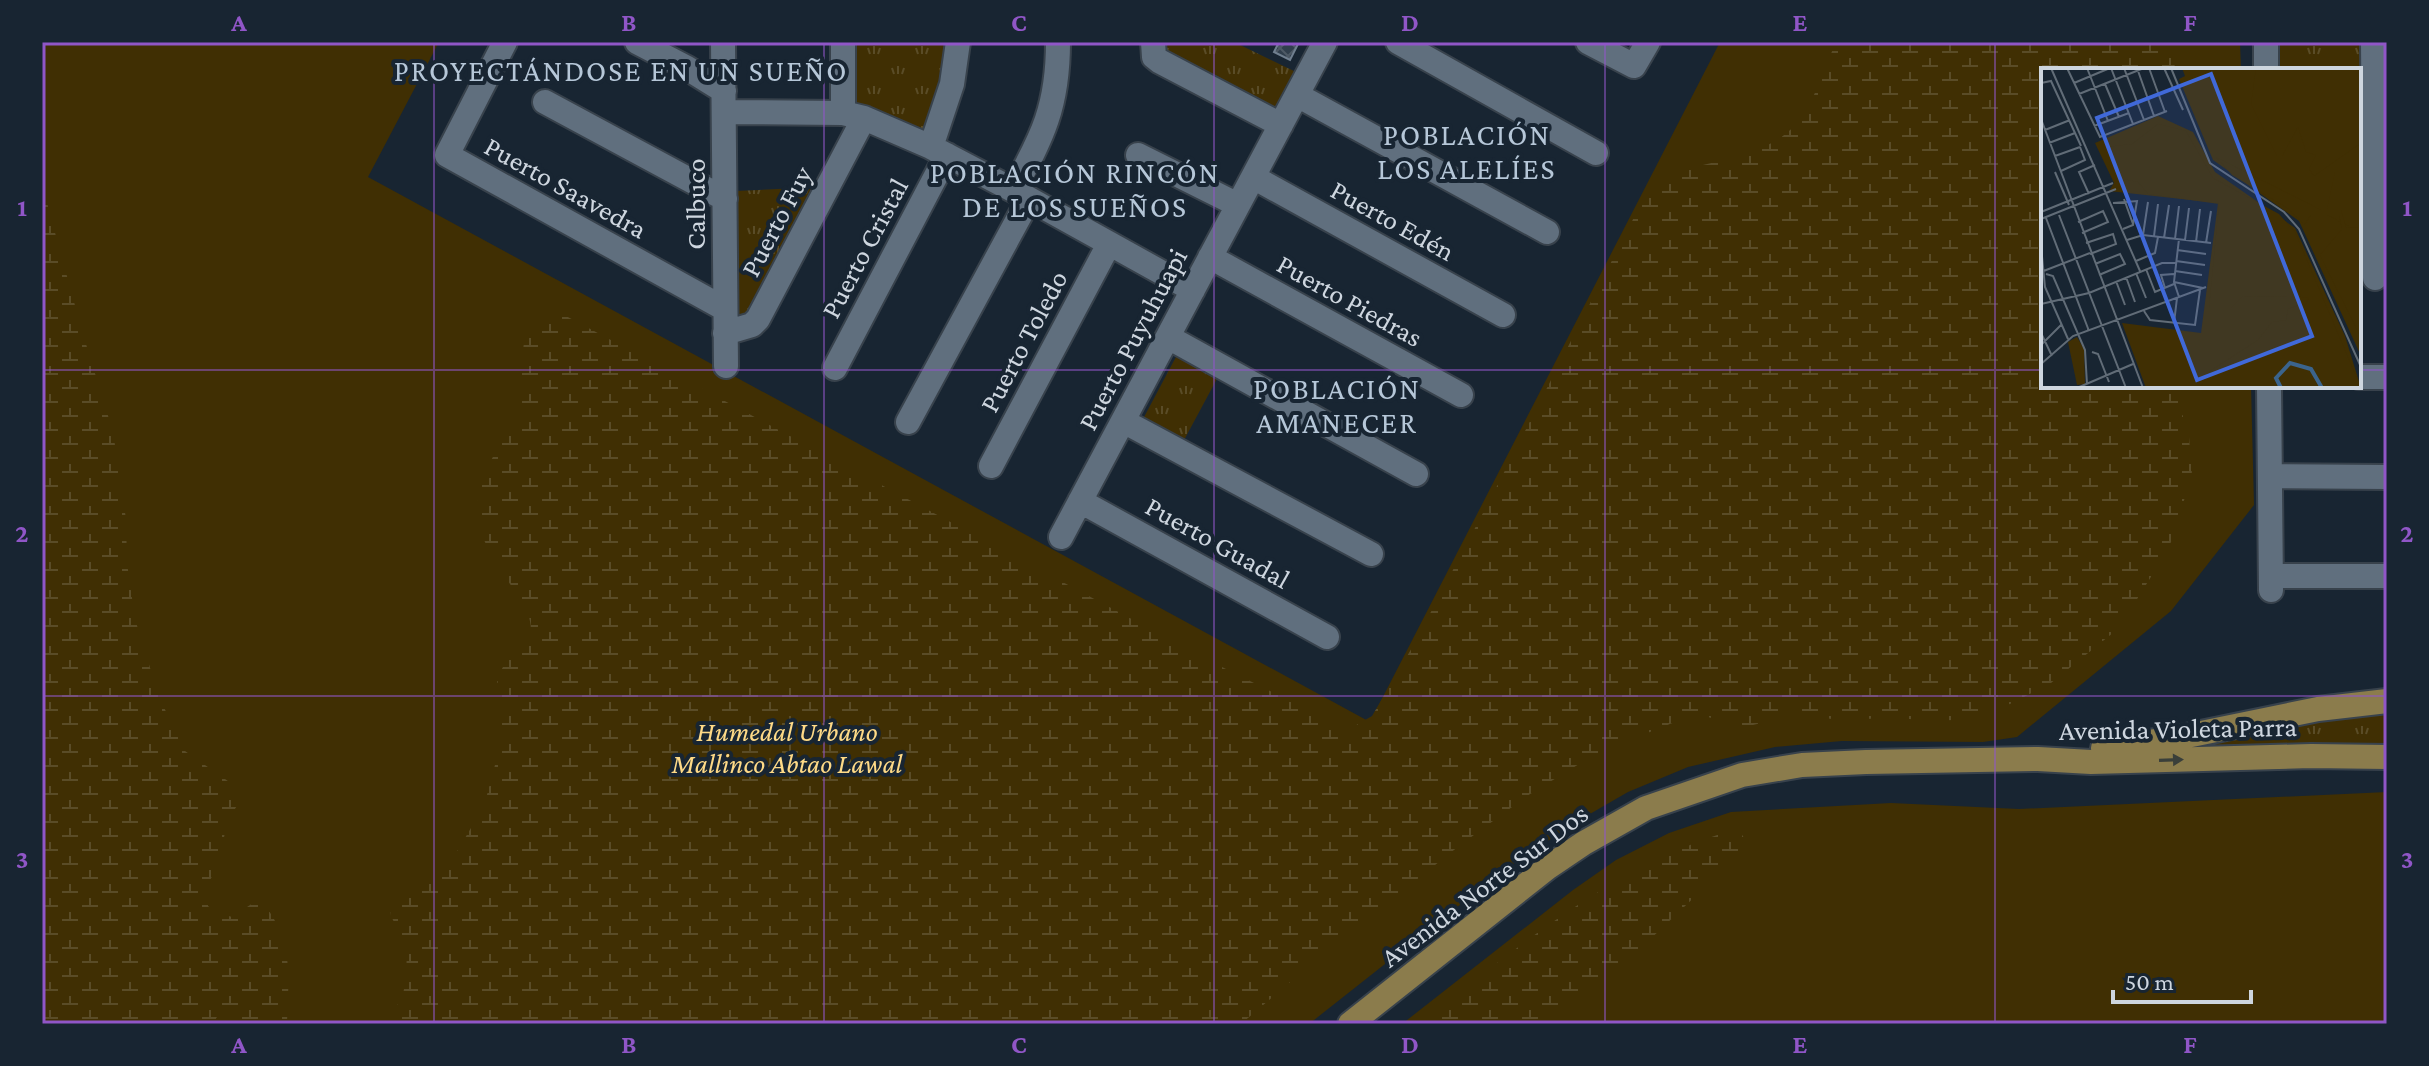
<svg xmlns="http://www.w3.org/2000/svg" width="2429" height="1066" viewBox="0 0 2429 1066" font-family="'Crimson Pro',serif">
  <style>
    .grass { fill: #402f03 }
    .wetland { fill: url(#wetland-marsh) }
    .park { fill: url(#park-tufts) }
    .building { fill: url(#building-cross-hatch); stroke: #707f8f; stroke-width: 2 }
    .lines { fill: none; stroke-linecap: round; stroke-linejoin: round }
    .minor-casing { stroke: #38424c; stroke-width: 28 }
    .major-casing { stroke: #38424c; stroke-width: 28 }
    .minor { stroke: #606f7e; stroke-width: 24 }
    .major { stroke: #8b7c4c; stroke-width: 24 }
    .oneway { fill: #3a3f3a }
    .grid { fill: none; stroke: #9056c7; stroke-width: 2; stroke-opacity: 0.55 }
    .labels { text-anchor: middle; stroke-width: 8; stroke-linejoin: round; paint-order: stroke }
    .street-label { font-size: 28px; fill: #ced6df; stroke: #182532 }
    .park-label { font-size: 28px; font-style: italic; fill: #feda87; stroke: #182532 }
    .neighbourhood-label { font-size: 30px; letter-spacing: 2px; fill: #b6c7d8; stroke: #182532 }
    .inset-river { fill: none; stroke: #3b648d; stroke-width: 4 }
    .inset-road { fill: none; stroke: #616c77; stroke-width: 2 }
    .view { fill: #4069d9; fill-opacity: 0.15; stroke: #4069d9; stroke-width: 4 }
    .inset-edge { fill: none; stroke: #ced6df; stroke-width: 4 }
    .neatline { fill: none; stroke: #9056c7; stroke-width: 3 }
    .grid-label { font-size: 26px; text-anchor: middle; font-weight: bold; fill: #9056c7 }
  </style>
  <defs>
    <pattern id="wetland-marsh" width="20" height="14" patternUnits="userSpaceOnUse" patternTransform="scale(2)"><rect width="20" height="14" fill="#402f03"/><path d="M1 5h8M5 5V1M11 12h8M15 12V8" fill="none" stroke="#5a4c27"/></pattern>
    <pattern id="park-tufts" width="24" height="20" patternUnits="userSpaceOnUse" patternTransform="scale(2)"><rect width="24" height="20" fill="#402f03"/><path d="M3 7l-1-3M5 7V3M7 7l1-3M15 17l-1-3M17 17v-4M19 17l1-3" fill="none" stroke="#5a4c27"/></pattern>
    <pattern id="building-cross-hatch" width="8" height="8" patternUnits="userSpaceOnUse" patternTransform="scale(2)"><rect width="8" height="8" fill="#313f4d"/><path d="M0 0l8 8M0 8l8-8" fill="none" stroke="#4e5a66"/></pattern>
  </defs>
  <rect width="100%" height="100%" fill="#182532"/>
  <path class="grass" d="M 42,42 L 439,42 L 368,177 L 1370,722 L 1720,42 L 2240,42 L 2241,70 L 2043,70 L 2043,386 L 2251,386 L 2254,505 L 2171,611 L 2017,737 L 1983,742 L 1842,741 L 1775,747 L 1688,767 L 1628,792 L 1576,822 L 1499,874 L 1309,1024 L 42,1024 Z
    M 2387,792 L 2387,1024 L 1402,1024 L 1573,890 L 1616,860 L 1669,833 L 1731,812 L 1891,803 L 2019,809 Z"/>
  <path class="wetland" d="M 1836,42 L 2179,42 L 2178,56 L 2173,70 L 2043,70 L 2043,386 L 2174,386 L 2189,437 L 2192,475 L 2169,548 L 2119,628 L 2051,683 L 2010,704 L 1953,720 L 1927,721 L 1892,717 L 1842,721 L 1789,711 L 1769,721 L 1745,727 L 1704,716 L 1680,720 L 1635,738 L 1584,761 L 1527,796 L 1459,846 L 1318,958 L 1241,1024 L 378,1024 C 380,1013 391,1008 401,1003 L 406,980 L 407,948 L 391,916 L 390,903 L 394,896 L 404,889 L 439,874 L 449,865 L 484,806 L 499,750 L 501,729 L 497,678 L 510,654 L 531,635 C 532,613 522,601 510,584 C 483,545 466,515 487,469 C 496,449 507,432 523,418 L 520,373 L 525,335 L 541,316 L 566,316 L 1208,660 L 1318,715 L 1341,725 L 1353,727 L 1372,716 L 1413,646 L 1495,490 L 1652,182 C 1700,157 1768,164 1803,116 C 1814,100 1827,62 1836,42 Z
    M 42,172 L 48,207 L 82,331 L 113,432 L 126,519 L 127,563 L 135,619 L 159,697 L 185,751 L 235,786 L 238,804 L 227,822 L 219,863 L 208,884 L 208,906 L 216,912 L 232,917 L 253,903 L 264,904 C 295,945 288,977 287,1024 L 248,1024 C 238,1015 232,1012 218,1015 L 213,1024 L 42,1024 Z
    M 1736,829 L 1743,836 L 1746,848 L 1642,947 L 1551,1024 L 1420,1024 C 1517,947 1616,864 1736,829 Z"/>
  <path class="park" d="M 848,42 L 953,42 L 953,49 L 924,132 L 855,105 Z
    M 1158,42 L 1234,42 L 1296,72 L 1279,107 L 1275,110 L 1166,57 Z
    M 2277,42 L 2368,42 L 2369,203 L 2359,203 L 2359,70 L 2277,70 Z
    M 820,187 L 758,309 L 739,318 L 736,315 L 735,191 Z
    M 1177,355 L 1219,375 L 1183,442 L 1143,419 Z
    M 2387,708 L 2387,746 L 2217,746 L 2212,742 Z"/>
  <path class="building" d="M 1279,42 L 1299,42 L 1290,60 L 1274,52 Z"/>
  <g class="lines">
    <g class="minor-casing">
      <path id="minor" d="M 505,42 L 447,155 L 725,309
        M 637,42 L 687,68 L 724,91
        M 723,42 L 726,366
        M 843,42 L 843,113
        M 1153,42 L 1154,57 L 1159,61 L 1281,125
        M 1398,42 L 1596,153
        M 1588,42 L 1634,66 L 1648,42
        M 2266,42 L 2266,70
        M 2373,42 L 2375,278
        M 1297,95 L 1547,232
        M 545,102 L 725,199
        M 724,112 L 843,113 L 864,118 L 931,147 L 1013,190 L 1193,290
        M 931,147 L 952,84 L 958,42
        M 1138,155 L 1238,205
        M 1253,177 L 1503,315
        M 1013,190 C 1043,136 1058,106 1058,42
        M 1210,257 L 1461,395
        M 725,333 L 752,325 L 758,319 L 864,118
        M 1168,337 L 1416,474
        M 835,368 L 947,155
        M 2359,377 L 2387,377
        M 2269,386 L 2271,590
        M 1123,421 L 1371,554
        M 908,422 L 1029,199
        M 991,466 L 1109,244
        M 2270,476 L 2387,477
        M 1080,501 L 1327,637
        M 1061,537 L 1325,42
        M 2271,576 L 2387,576"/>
    </g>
    <g class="major-casing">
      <path id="major" d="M 2103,748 L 2172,739 L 2318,709 L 2387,701
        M 1350,1024 L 1547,868 L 1584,843 L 1646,808 L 1742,775 L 1802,765 L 1866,762 L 2038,759 L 2091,762 L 2311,756 L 2387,757"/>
    </g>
    <use href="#minor" class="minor"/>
    <use href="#major" class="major"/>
  </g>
  <defs><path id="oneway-solid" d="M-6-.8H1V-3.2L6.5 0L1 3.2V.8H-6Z" transform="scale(2)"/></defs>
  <use class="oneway" href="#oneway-solid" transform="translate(2171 760) rotate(-2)"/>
  <path class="grid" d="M 434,42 L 434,1024M 824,42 L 824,1024M 1214,42 L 1214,1024M 1605,42 L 1605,1024M 1995,42 L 1995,1024M 42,370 L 2043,370M 2359,370 L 2387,370M 42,696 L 2387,696"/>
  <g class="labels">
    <g class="street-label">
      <text transform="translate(566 187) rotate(29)" y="10">Puerto Saavedra</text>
      <text transform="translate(695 204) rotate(-90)" y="10">Calbuco</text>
      <text transform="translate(1393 220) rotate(29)" y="10">Puerto Edén</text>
      <text transform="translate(776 221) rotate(-62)" y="10">Puerto Fuy</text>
      <text transform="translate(864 248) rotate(-62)" y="10">Puerto Cristal</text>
      <text transform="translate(1350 300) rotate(29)" y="10">Puerto Piedras</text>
      <text transform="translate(1132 339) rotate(-62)" y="10">Puerto Puyuhuapi</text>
      <text transform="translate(1023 341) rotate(-62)" y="10">Puerto Toledo</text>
      <text transform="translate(1218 542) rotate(29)" y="10">Puerto Guadal</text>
      <text transform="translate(2178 728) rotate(-1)" y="10">Avenida Violeta Parra</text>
      <text transform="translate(1484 885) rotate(-37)" y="10">Avenida Norte Sur Dos</text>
    </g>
    <g class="park-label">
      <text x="787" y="741">Humedal Urbano<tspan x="787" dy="32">Mallinco Abtao Lawal</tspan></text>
    </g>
    <g class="neighbourhood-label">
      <text x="621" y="81">PROYECTÁNDOSE EN UN SUEÑO</text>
      <text x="1467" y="145">POBLACIÓN<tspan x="1467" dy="34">LOS ALELÍES</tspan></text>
      <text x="1075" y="183">POBLACIÓN RINCÓN<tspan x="1075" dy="34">DE LOS SUEÑOS</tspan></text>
      <text x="1337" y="399">POBLACIÓN<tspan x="1337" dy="34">AMANECER</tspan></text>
    </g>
  </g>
  <g transform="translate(2041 68)">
    <rect width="320" height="320" fill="#182532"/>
    <path d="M 141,0 L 320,0 L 320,288 L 258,153 L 172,92 L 138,11 L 144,8 ZM 117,48 L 152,64 L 174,104 L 254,160 L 304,268 L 320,320 L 105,320 L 81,255 L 160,265 L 177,135 L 68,123 L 73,115 L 54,75 Z" fill="#402f03"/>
    <path d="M 320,91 L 320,165 L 285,146 L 294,104 Z" fill="#402f03"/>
    <path d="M 215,0 L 320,0 L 320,75 L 273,108 L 268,101 L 275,87 L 265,84 L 257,59 L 241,88 L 236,88 L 210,36 ZM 117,56 L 145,63 L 172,110 L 238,146 L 254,164 L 320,320 L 159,320 L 169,303 L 217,272 L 231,254 L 245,252 L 247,241 L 258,237 L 259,246 L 268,230 L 260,229 L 255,217 L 251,229 L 202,228 L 190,240 L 168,240 L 178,136 L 107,126 L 97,114 L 82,111 L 65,79 L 91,76 ZM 175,89 L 280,142 L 300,142 L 305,159 L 319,160 L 320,270 L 279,187 L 301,161 L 298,147 L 270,147 L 263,157 L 248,141 L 191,107 Z" fill="#402f03"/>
    <path d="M 36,269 L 43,281 L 44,316 L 36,317 L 27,274 Z" fill="#402f03"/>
    <path class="inset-river" d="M 240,320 L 235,310 L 249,295 L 270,301 L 281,320"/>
    <path class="inset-road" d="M 10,0 L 99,203M 26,0 L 59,69 L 126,43M 46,0 L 67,53M 70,0 L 92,56M 83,0 L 103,52M 96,0 L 113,48M 108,0 L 124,44M 123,0 L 142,42M 130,0 L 169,95 L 243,144 L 258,161 L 320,299M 0,15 L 10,13 L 40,78M 33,15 L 69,0M 64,16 L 78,49M 38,26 L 103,0M 0,51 L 102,320M 53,58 L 88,45M 4,62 L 29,52M 8,75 L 34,65M 14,88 L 39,79M 20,103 L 44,92 L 39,79M 14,104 L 28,137M 48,126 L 38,104 L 54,97M 83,131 L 92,156M 72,135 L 96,133 L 92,157 L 82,161M 0,144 L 72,115M 18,147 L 85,320M 5,150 L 48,263M 0,151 L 75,121M 37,154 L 62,143 L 67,154 L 41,165M 102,167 L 107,134M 113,168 L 117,136M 123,170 L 128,137M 134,171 L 138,138M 138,171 L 133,214 L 138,229M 86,172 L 102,167 L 170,175M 144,172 L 148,140M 155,174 L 159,141M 45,175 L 72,166 L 75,176 L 49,186M 165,175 L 170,143M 0,178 L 4,219 L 27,271M 136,182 L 165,186M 95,193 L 114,185 L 117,169M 135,193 L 164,197M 54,196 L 79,186 L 84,196 L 58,207M 105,201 L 114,224 L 133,216M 134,203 L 161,207M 0,204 L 49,185M 95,205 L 105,230M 5,206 L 12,208 L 44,282 L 46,316M 85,209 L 94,234M 75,213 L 84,237M 133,214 L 162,220M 124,220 L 120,207 L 133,206M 0,236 L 48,225 L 121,195 L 135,195M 103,243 L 109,252 L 154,257 L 159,222M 133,255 L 136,230M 0,265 L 11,288M 0,277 L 21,256M 51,284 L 57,286 L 68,314M 0,296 L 32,268 L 165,219M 36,320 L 92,296"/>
    <path class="view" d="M 170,6 L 271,268 L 156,312 L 56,50 Z"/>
    <rect width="320" height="320" class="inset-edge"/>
  </g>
  <rect width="2429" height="1066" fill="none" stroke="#182532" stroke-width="88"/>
  <path d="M2113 990v12h138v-12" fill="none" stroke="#ced6df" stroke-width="4"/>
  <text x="2125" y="990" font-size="24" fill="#ced6df" stroke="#182532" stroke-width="6" paint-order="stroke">50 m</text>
  <rect x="44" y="44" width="2341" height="978" class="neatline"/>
  <g class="grid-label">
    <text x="239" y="31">A</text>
    <text x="629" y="31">B</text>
    <text x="1019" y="31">C</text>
    <text x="1410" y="31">D</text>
    <text x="1800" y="31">E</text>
    <text x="2190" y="31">F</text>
    <text x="22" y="216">1</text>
    <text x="2407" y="216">1</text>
    <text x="22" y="542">2</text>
    <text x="2407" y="542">2</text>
    <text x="22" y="868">3</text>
    <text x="2407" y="868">3</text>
    <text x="239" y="1053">A</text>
    <text x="629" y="1053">B</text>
    <text x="1019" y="1053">C</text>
    <text x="1410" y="1053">D</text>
    <text x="1800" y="1053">E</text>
    <text x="2190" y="1053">F</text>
  </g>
</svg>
